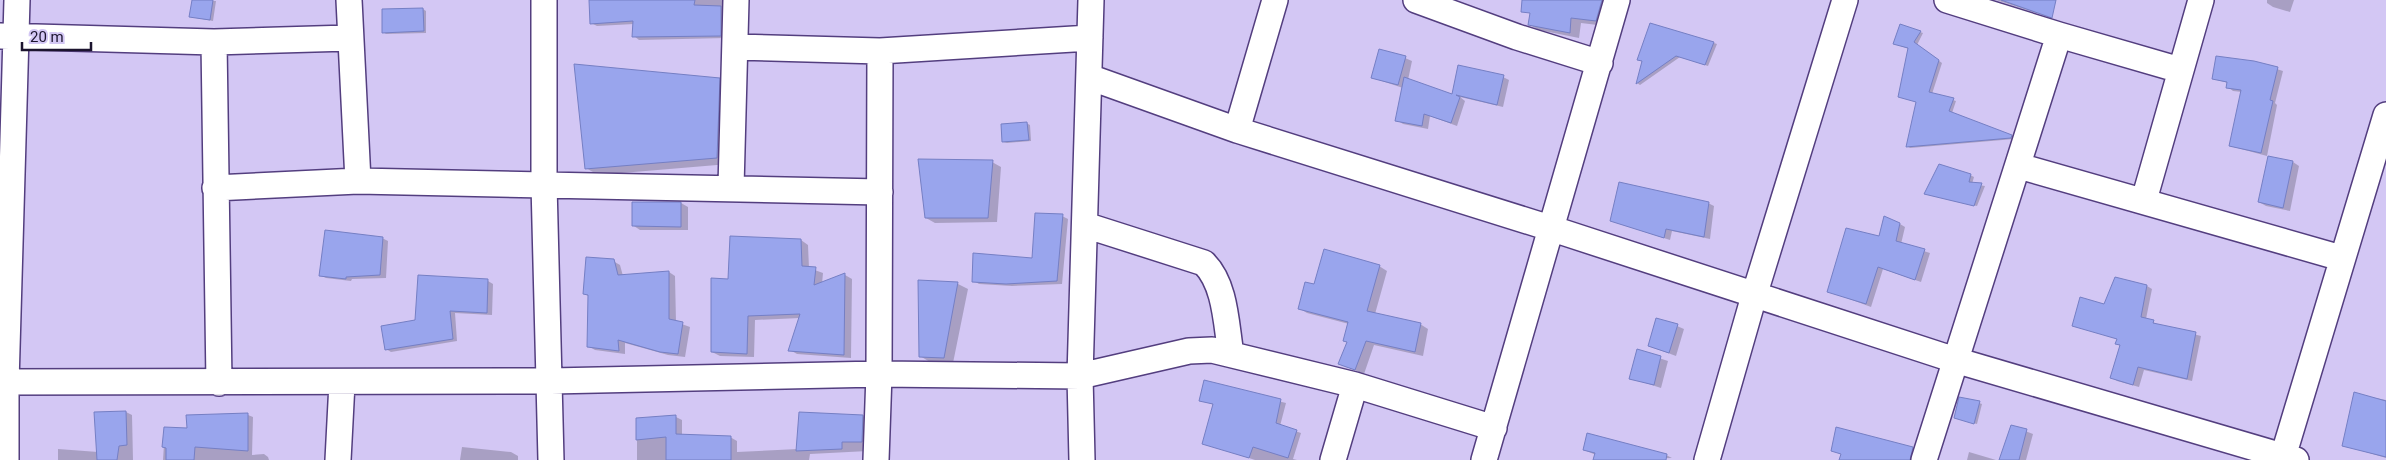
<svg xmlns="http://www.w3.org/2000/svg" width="2386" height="460" viewBox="0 0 2386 460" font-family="Roboto,sans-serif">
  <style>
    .shadow { fill: #0003 }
    .building { fill: #99a5ed; stroke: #757fc4 }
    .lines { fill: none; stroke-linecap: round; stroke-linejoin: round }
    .minor-casing { stroke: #533e7f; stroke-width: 28 }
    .minor { stroke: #fff; stroke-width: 25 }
  </style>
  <rect width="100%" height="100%" fill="#d3c7f4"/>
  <path class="shadow" d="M 193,0 L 216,1 L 213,21 L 191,17 Z
    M 591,0 L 728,0 L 726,38 L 639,40 L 634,36 L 634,24 L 597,26 L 591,23 Z
    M 1533,0 L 1614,0 L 1606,26 L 1581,23 L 1579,38 L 1539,30 L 1530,25 Z
    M 1996,0 L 2040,0 L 2036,13 Z
    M 2267,0 L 2294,0 L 2290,12 L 2273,7 L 2267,3 Z
    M 423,9 L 426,11 L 426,33 L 386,34 L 383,32 Z
    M 1920,32 L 1923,33 L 1917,45 L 1942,63 L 1932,94 L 1956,101 L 1952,113 L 2014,139 L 1910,148 L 1907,146 L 1917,102 L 1909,49 L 1895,44 Z
    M 1714,43 L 1717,44 L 1708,66 L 1680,57 L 1640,85 L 1637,83 L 1643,62 L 1639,60 Z
    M 1405,58 L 1412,61 L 1408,80 L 1453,96 L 1503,77 L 1509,80 L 1503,107 L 1460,97 L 1465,101 L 1457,126 L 1430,116 L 1428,129 L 1403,124 L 1397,120 L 1403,88 L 1373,78 Z
    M 2254,62 L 2283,71 L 2275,103 L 2277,105 L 2267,156 L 2230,146 L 2242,92 L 2233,91 L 2228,87 L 2228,83 L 2214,79 Z
    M 719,80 L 731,87 L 729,164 L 598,175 L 586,168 Z
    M 1026,123 L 1030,125 L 1031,141 L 1007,143 L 1003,142 Z
    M 992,162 L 1001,167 L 997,222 L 935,223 L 926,218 Z
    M 2293,162 L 2299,166 L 2290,211 L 2266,206 L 2259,202 Z
    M 1970,175 L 1974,177 L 1972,184 L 1985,186 L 1977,206 L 1929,195 Z
    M 681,203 L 688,207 L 688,230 L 640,230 L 634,226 Z
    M 1708,203 L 1714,206 L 1710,239 L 1672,231 L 1670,240 L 1611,221 Z
    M 1062,216 L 1068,219 L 1062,284 L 1012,286 L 979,284 L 974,281 L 1033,259 Z
    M 1900,224 L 1905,227 L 1901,244 L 1930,253 L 1921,282 L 1883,269 L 1871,307 L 1828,291 L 1880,237 Z
    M 382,238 L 388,241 L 386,278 L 352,279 L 351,281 L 326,278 L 320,275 Z
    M 732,238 L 801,240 L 808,245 L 809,268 L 823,273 L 822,284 L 845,275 L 852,279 L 851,358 L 797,354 L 790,350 L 800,318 L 755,320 L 754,357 L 720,356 L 712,352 L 729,281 Z
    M 613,261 L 620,265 L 623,276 L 669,272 L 675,276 L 676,322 L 690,327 L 685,357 L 668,355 L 625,343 L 625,354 L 595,350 L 588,346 L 589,296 L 584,294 Z
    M 1379,266 L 1387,271 L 1375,314 L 1420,324 L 1428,329 L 1423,356 L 1374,345 L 1364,374 L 1340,364 L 1348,342 L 1349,324 L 1307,313 L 1299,308 L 1315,286 Z
    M 488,281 L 493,284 L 492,315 L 455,313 L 457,341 L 391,352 L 386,349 L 417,322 Z
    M 919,281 L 958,284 L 968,289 L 953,363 L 930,362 L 920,356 Z
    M 2147,286 L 2152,289 L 2146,319 L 2159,325 L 2201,336 L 2192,381 L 2144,370 L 2139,387 L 2117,381 L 2112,377 L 2121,346 L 2117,344 L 2118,339 L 2074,325 L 2104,305 Z
    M 1677,326 L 1684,329 L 1676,356 L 1649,346 Z
    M 1638,351 L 1668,361 L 1661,388 L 1630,378 Z
    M 1204,382 L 1286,403 L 1280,426 L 1301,433 L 1293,459 L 1297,460 L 1255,460 L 1203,443 L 1214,405 L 1200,400 Z
    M 2355,394 L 2386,400 L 2386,458 L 2343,445 Z
    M 1979,403 L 1982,404 L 1977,424 L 1955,418 Z
    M 126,412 L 132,415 L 133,460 L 58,460 L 58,449 L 98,452 Z
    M 248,415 L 253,417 L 252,455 L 264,454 L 268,457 L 269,460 L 163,460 L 165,428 L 188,429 L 187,416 Z
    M 863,416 L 869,420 L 868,451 L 810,454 L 809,460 L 637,460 L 637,420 L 676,417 L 682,420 L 682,435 L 730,437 L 737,441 L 737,452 L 798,449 Z
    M 2012,426 L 2033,434 L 2026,460 L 2000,460 Z
    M 462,447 L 511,452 L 518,456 L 518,460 L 460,460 Z
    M 1584,450 L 1666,455 L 1672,458 L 1594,460 L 1596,455 Z
    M 1969,452 L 1996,460 L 1967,460 Z"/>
  <path class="building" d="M 192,0 L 213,0 L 210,20 L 189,17 Z
    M 589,0 L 695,0 L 694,5 L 721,6 L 721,36 L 632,37 L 633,21 L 590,24 Z
    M 1522,0 L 1602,0 L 1596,21 L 1571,18 L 1570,33 L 1528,25 L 1530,13 L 1521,12 Z
    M 2001,0 L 2056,0 L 2052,18 Z
    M 423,8 L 424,31 L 382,33 L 382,9 Z
    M 1650,23 L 1714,42 L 1705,65 L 1676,56 L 1636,84 L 1642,61 L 1637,60 Z
    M 1900,24 L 1921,31 L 1914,42 L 1939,60 L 1929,92 L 1954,98 L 1949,111 L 2012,135 L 2011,138 L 1906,147 L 1916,102 L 1898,97 L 1908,48 L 1893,44 Z
    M 1379,49 L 1406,56 L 1398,85 L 1371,78 Z
    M 2216,56 L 2254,61 L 2278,67 L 2270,100 L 2273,101 L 2261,153 L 2229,146 L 2241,90 L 2226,88 L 2227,82 L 2212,79 Z
    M 574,64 L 720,78 L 717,158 L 585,169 Z
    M 1458,65 L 1504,75 L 1497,105 L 1456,95 L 1460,97 L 1451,123 L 1424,114 L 1422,126 L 1395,121 L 1404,77 L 1452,94 Z
    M 1027,122 L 1029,140 L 1002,142 L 1001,124 Z
    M 2268,156 L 2293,161 L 2283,208 L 2258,202 Z
    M 918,159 L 993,160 L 988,218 L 925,218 Z
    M 1939,164 L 1971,174 L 1969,182 L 1982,183 L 1974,206 L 1924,194 Z
    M 1619,182 L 1709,202 L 1704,237 L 1666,229 L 1664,238 L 1610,221 Z
    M 632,202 L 681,202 L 681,227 L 632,226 Z
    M 1035,213 L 1063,214 L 1057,281 L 1006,284 L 972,282 L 973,253 L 1032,258 Z
    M 1884,216 L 1900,223 L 1896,241 L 1925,249 L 1915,280 L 1878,267 L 1866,304 L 1827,292 L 1846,228 L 1879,236 Z
    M 325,230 L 383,237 L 380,275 L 346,277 L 346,279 L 319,276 Z
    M 730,236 L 801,239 L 802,266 L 816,267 L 814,285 L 845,273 L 844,355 L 788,351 L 800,314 L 748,316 L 747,354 L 711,352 L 711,278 L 728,279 Z
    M 1324,249 L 1380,265 L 1367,311 L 1421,323 L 1415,352 L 1366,341 L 1355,370 L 1338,364 L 1347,342 L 1343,341 L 1348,322 L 1298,309 L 1305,282 L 1314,284 Z
    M 586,257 L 614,259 L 618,275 L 669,271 L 669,319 L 683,322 L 678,354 L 660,352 L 618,340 L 619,351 L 587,347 L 588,295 L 583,294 Z
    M 418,275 L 488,279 L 487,313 L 450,311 L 453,339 L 385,350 L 381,326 L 415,320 Z
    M 2115,277 L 2147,285 L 2141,317 L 2154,320 L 2153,323 L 2196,332 L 2187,379 L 2138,367 L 2133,385 L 2110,378 L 2120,345 L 2115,344 L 2117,339 L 2072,326 L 2080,297 L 2104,304 Z
    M 918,280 L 958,282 L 944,358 L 919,357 Z
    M 1656,318 L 1678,324 L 1669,353 L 1648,346 Z
    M 1637,349 L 1661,356 L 1654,385 L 1629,379 Z
    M 1204,380 L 1281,399 L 1276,423 L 1297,430 L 1288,458 L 1253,447 L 1249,458 L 1202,444 L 1213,404 L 1199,401 Z
    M 2354,392 L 2386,401 L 2386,457 L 2342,446 Z
    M 1959,397 L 1980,401 L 1974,424 L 1954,418 Z
    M 126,411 L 127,445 L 119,446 L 117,460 L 97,460 L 94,412 Z
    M 799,412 L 863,415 L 862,442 L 842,442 L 842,449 L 796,451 Z
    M 248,413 L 248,451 L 195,447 L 194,460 L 166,460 L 166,448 L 162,447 L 164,427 L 187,428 L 186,415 Z
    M 676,415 L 676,434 L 731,436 L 731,460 L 666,460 L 666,437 L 636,440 L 636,418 Z
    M 2011,425 L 2027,429 L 2019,460 L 1999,460 Z
    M 1836,427 L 1913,447 L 1910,460 L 1839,460 L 1841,454 L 1831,451 Z
    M 1587,433 L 1667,454 L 1666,460 L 1593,460 L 1595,453 L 1583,450 Z"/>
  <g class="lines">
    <g class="minor-casing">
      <path id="minor" d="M 349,0 L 358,181
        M 544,0 L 544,184 L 551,460
        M 1416,0 L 1517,37 L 1600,63
        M 1947,0 L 2059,35 L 2180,70
        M 0,36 L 214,42 L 349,38
        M 214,42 L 219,383
        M 735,47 L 880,51 L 1090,38
        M 1089,77 L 1237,130 L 1553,229 L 1955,360 L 2296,460
        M 1237,130 L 1275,0
        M 2019,166 L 2341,258
        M 731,187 L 736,0
        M 215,188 L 358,181 L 880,192
        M 2144,200 L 2201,0
        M 1085,225 L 1204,263 C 1226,285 1226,325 1231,354
        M 0,382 L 551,381 L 879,374 L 1080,376 L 1189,351 L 1212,350 L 1355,385 L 1494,428
        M 6,460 L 6,383 L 17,0
        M 338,460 L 342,383
        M 876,460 L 879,374 L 880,51
        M 1082,460 L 1080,376 L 1091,0
        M 1333,460 L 1355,385
        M 1484,460 L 1617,0
        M 1707,460 L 1754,296 L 1845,0
        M 1924,460 L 2059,35
        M 2282,460 L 2386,115"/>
    </g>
    <use href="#minor" class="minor"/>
  </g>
  <path d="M22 42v8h69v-8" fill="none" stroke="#1c142f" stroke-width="2.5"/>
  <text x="30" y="42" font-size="15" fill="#1c142f" stroke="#d3c7f4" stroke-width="4" paint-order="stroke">20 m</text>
</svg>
